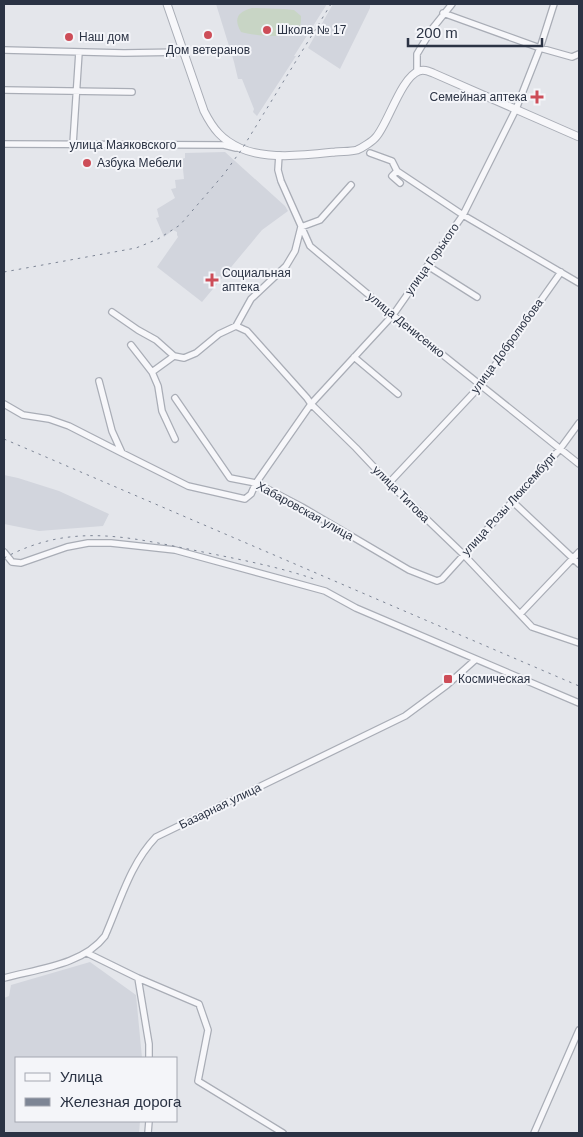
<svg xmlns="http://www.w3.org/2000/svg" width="583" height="1137" viewBox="0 0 583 1137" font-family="Arial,sans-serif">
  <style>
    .built { fill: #d2d5dd }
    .pitch { fill: #c8d5c5 }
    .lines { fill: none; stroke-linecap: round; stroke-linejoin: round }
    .minor-casing { stroke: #a9adb6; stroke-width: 8 }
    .tertiary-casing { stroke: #a9adb6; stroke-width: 9 }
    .minor { stroke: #f7f7fa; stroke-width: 5.5 }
    .tertiary { stroke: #f7f7fa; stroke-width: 7 }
    .rail { stroke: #7d8595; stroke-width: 1; stroke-dasharray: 2.5 5; stroke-linecap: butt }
    .poi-dot { fill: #cd4d58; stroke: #f4f5f9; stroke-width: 2 }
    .labels { text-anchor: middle; stroke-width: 4; stroke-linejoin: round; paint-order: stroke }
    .poi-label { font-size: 12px; fill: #2b3344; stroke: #f4f5f9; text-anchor: start }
    .street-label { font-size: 12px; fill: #2b3344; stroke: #f4f5f9 }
  </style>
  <rect width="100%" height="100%" fill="#e4e6eb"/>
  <path class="built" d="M 216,4 L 327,4 L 294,56 L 296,56 L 257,116 L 253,112 L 254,109 L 242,79 L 238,79 L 234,62 Z
    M 333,4 L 370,4 L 370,8 L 340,69 L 308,48 Z
    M 225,152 L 285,206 L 288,211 L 262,230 L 202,302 L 157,267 L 178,237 L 177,235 L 177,232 L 173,230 L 164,237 L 156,218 L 159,217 L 157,209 L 175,198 L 171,189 L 176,188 L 175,180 L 184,179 L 182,159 L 185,158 L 185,153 Z
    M 4,475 L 18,478 L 59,491 L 109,514 L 103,526 L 39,531 L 4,524 Z
    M 90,962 L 136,995 L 142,1058 L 16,1058 L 16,1121 L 140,1121 L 139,1133 L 4,1133 L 4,998 L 9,996 L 11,985 Z"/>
  <path class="pitch" d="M 252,8 L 284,9 L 294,10 L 301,16 C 301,22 301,27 297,31 C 287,40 252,35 241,32 C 233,18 238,12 252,8 Z"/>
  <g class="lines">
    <g class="minor-casing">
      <path id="minor" d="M 443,13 L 540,48 L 572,57 L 579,54
        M 4,50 L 124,53 L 184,52
        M 417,71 L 417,54 L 432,29 L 452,4
        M 4,90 L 132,92
        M 4,144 L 224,145 L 236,148
        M 73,144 L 79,52
        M 370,153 L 392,161 L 397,171 L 392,176 L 400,183
        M 279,155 L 278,170 L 281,181 L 310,246 L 393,315 L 579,464
        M 397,171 L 463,215 L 579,283
        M 428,266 L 477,297
        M 112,312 L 138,330 L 156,340 L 174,356 L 184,358 L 196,353 L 219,334 L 236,326 L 251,299 L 286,266 L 295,251 L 301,227 L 320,220 L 351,185
        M 236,326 L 247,331 L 307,398 L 311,404 L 356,448 L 389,483 L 463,554 L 532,627 L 579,643
        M 131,345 L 152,372 L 158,386 L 162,411 L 175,439
        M 354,357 L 398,394
        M 152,372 L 174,356
        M 99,381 L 112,431 L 122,453 L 188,486 L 245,499 L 251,494 L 256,483 L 311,404 L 393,315 L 463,215 L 516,109 L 540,48 L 554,4
        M 175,398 L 230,478 L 256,483 L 302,507 L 409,570 L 437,581 L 442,579 L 560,449 L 579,423
        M 4,404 L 23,415 L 49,419 L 69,426 L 122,453
        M 389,483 L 481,385 L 561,272
        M 512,501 L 579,564
        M 4,552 L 12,562 L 21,563 L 67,547 L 88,543 L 111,543 L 175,550 L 325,591 L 356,608 L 579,703
        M 521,613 L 579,552
        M 87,953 L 138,978 L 199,1004 L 208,1030 L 198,1081 L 283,1133
        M 4,978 C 37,969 83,965 105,936 C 120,902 130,864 156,837 L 405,716 L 447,685 L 475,660
        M 138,978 L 149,1044 L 149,1058
        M 148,1133 L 149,1121
        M 534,1133 L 579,1030"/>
    </g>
    <g class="tertiary-casing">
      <path id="tertiary" d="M 167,4 L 204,111 C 213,129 222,140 240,148 C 266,160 307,155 335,152 C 342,151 350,152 357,150 C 362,148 373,141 376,137 C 388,124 401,77 419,71 C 424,69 428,71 433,73 L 579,137"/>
    </g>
    <use href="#minor" class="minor"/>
    <use href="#tertiary" class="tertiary"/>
    <path class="rail" d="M 4,272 L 136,248 L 158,239 L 180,225 L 224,174 L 242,149 L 331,4
      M 4,439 L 579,686
      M 4,558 C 73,521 132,538 203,552 C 242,560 280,567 317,580"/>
  </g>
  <g class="poi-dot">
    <circle cx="267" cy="30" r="5"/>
    <circle cx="208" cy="35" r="5"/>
    <circle cx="69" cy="37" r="5"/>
    <path d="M534.5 89.5h5v5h5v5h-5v5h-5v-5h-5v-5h5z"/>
    <circle cx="87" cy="163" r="5"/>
    <path d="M209.5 272.5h5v5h5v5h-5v5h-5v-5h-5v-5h5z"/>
    <rect x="443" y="674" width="10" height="10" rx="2.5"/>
  </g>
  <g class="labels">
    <g class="poi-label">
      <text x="277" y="34">Школа № 17</text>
      <text x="79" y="41">Наш дом</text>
      <text x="208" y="54" text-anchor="middle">Дом ветеранов</text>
      <text x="527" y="101" text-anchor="end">Семейная аптека</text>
      <text x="97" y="167">Азбука Мебели</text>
      <text x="222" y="277">Социальная<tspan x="222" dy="14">аптека</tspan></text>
      <text x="458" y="683">Космическая</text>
    </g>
    <g class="street-label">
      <text x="123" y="149">улица Маяковского</text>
      <text transform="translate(432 259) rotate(-55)" y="4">улица Горького</text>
      <text transform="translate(406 325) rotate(39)" y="4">улица Денисенко</text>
      <text transform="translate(507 346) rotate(-54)" y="4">улица Добролюбова</text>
      <text transform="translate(401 494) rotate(45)" y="4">улица Титова</text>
      <text transform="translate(509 504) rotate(-48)" y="4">улица Розы Люксембург</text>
      <text transform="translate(305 511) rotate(29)" y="4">Хабаровская улица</text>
      <text transform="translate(220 806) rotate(-26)" y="4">Базарная улица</text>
    </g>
  </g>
  <rect width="583" height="1137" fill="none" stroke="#2b3344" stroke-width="10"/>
  <rect x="15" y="1057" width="162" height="65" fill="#f4f5f9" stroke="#a4a7b1"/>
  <rect x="25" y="1073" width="25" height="8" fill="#f7f7fa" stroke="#a4a7b1"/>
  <text x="60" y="1082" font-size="15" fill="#2b3344">Улица</text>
  <rect x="25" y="1098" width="25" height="8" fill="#7d8595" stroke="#a4a7b1"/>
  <text x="60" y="1107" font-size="15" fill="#2b3344">Железная дорога</text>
  <path d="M408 38v8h134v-8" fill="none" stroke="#2b3344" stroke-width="2.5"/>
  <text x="416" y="38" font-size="15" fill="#2b3344" stroke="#f4f5f9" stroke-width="4" paint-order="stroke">200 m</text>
</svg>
